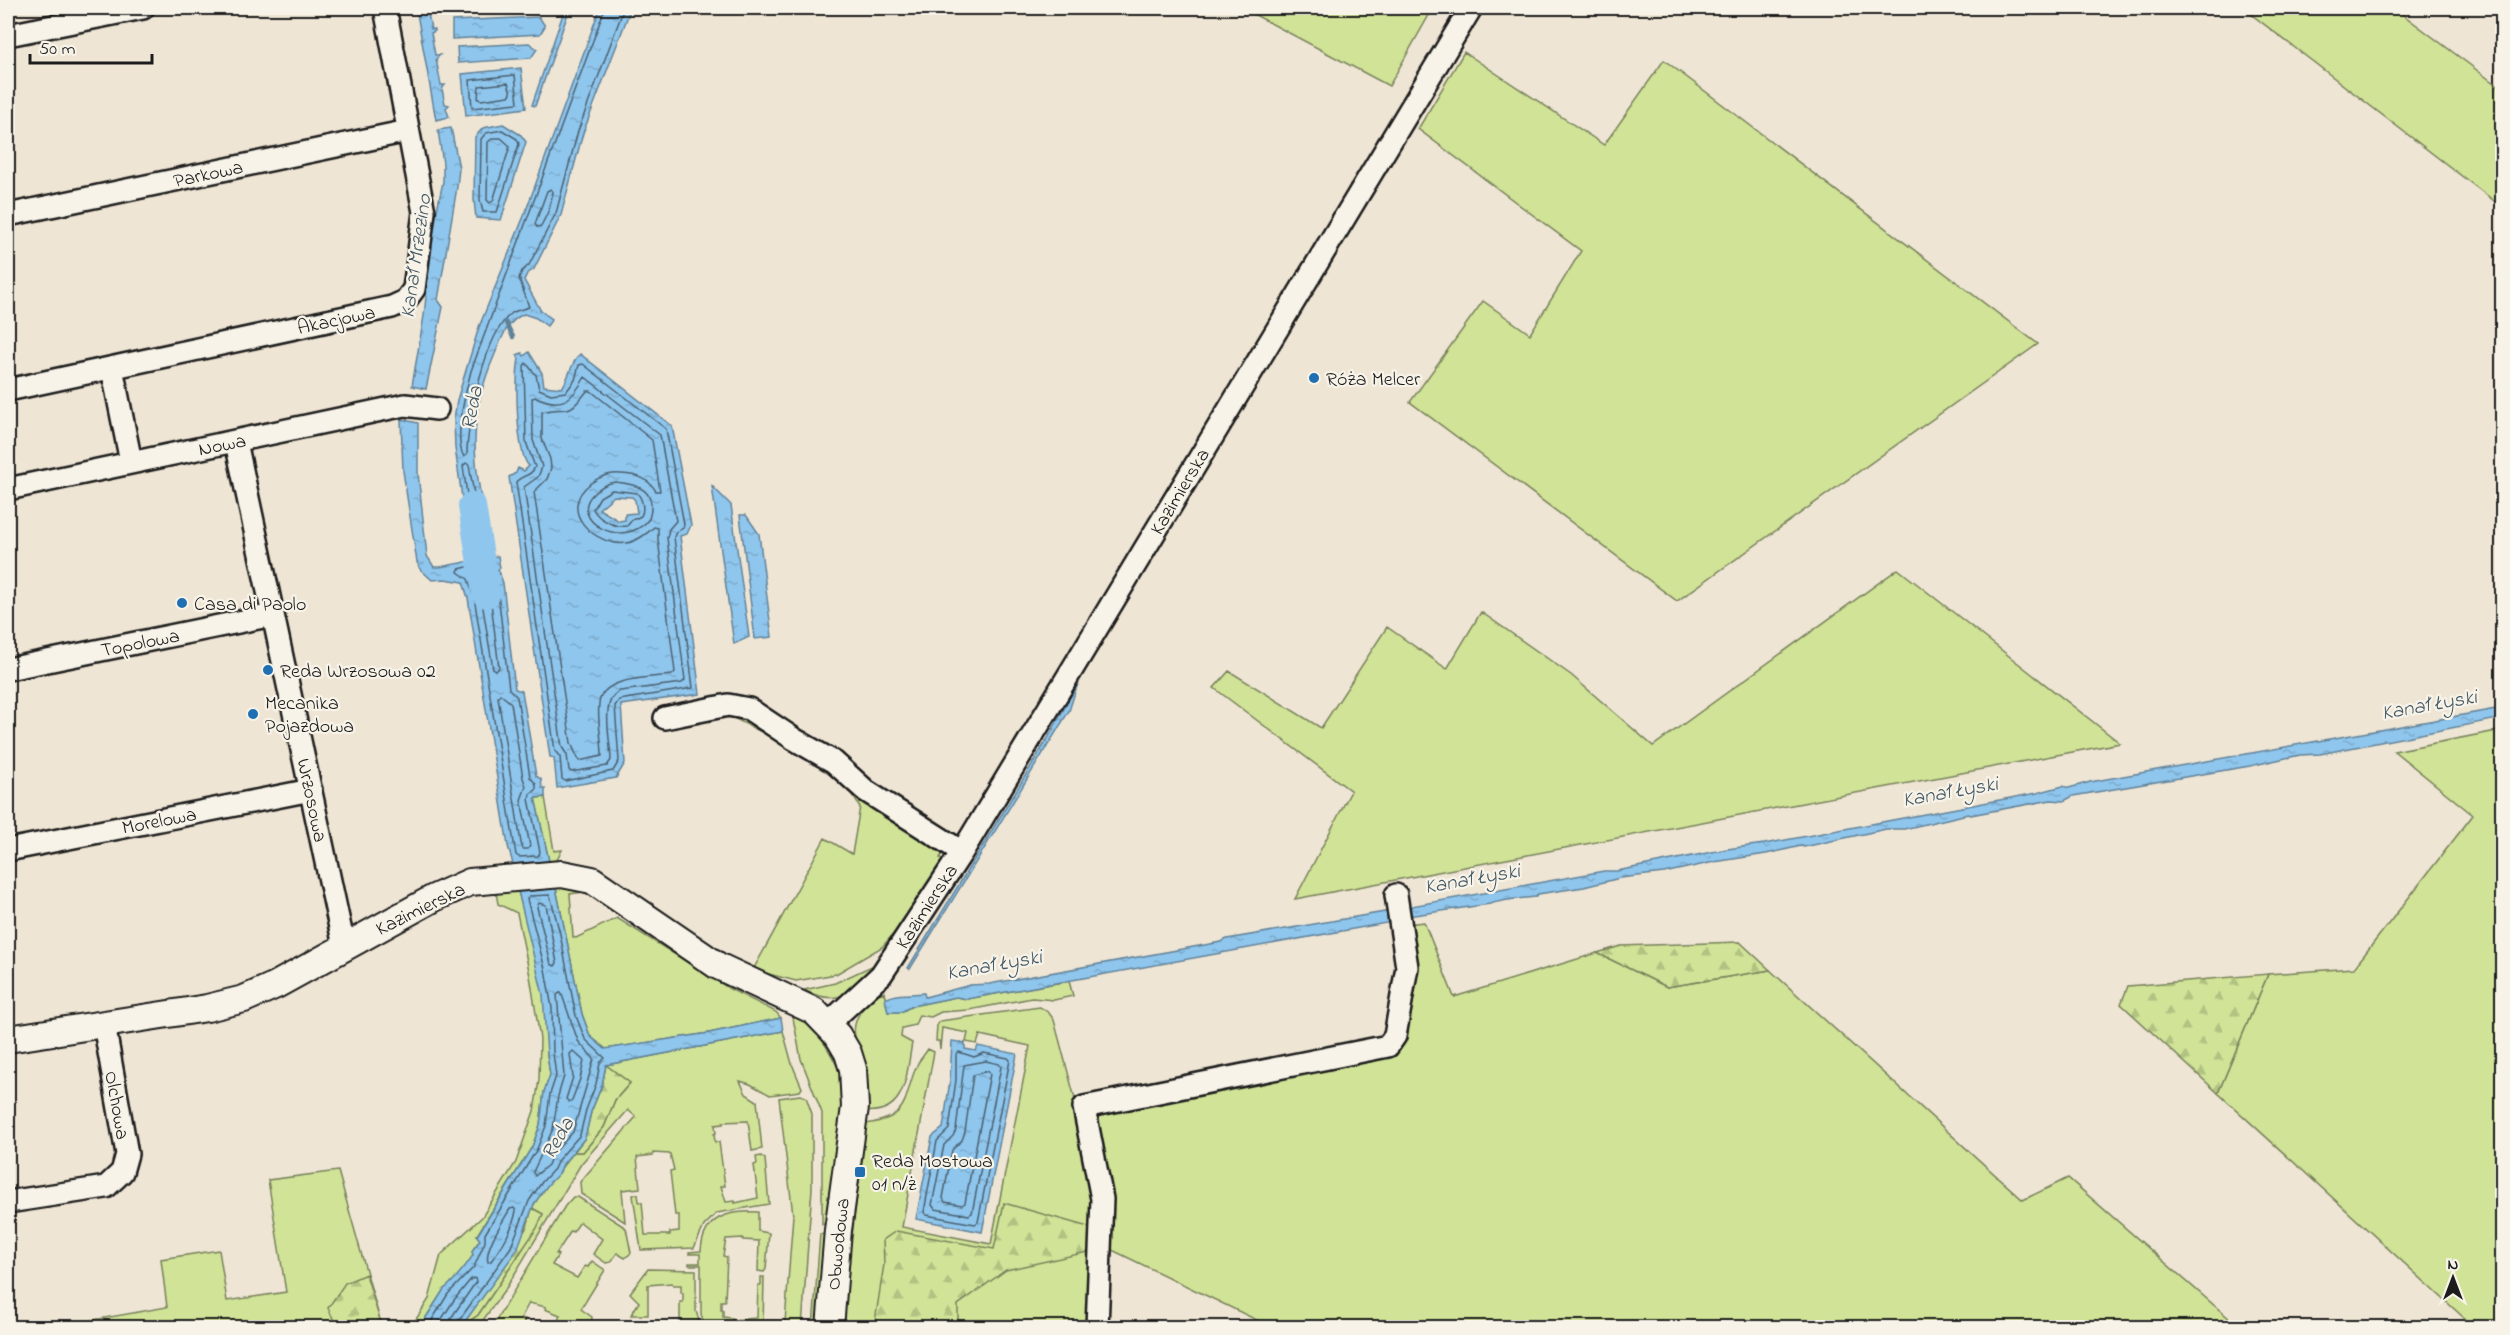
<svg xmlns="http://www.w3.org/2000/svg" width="2510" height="1335" viewBox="0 0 2510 1335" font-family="'Indie Flower',sans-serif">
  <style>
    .green { fill: #d0e397; stroke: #76805a; stroke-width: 1.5 }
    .forest { fill: url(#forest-firs); stroke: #76805a; stroke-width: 1.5 }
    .water { fill: url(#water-ripples); stroke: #618299; stroke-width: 1.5; fill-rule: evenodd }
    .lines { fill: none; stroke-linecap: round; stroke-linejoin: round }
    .shore { stroke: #4a6070; stroke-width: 1.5 }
    .stream { stroke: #618299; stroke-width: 4.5 }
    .river { stroke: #8fc6ed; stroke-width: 28 }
    .minor-casing { stroke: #1c1c1c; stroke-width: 26 }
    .major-casing { stroke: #1c1c1c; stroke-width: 30 }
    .minor { stroke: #f7f3e8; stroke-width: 21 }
    .major { stroke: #f7f3e8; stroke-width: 26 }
    .poi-dot { fill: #1f6fb2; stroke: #f7f3e8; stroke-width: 2 }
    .labels { text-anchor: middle; stroke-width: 4.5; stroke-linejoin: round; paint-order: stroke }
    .street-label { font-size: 20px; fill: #1c1c1c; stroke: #f7f3e8 }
    .poi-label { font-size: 20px; fill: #1c1c1c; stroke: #f7f3e8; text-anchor: start }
    .water-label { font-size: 21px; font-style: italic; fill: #445865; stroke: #f7f3e8 }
  </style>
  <defs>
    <pattern id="forest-firs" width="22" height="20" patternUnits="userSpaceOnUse" patternTransform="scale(1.5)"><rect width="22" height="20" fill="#d0e397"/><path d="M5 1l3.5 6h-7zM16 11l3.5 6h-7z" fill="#b2c282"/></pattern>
    <pattern id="water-ripples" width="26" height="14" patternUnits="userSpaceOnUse" patternTransform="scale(1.5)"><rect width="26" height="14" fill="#8fc6ed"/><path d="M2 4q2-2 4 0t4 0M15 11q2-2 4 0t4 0" fill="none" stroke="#7baacb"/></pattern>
  </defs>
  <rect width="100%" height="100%" fill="#efe5d4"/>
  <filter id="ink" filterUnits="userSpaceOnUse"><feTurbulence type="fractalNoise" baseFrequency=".0167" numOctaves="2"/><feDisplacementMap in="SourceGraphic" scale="12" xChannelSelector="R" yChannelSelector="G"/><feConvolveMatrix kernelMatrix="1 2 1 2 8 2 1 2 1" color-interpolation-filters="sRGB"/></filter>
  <g filter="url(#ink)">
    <path class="green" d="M 1242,8 L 1433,8 L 1389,86 Z
      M 2243,8 L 2394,8 L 2502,89 L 2502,207 Z
      M 1464,52 L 1604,145 L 1664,60 L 2038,344 L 1677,601 L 1410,402 L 1483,301 L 1530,334 L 1581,251 L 1418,129 Z
      M 1898,569 L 2120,743 L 1295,899 L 1351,791 L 1214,688 L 1229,671 L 1321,728 L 1387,627 L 1447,669 L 1481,612 L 1571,675 L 1653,746 Z
      M 727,709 L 749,713 L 837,769 L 872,800 L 931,836 L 943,852 L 940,858 L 943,859 L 932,878 L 935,881 L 918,907 L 913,907 L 903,923 L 882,947 L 836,974 L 796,981 L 753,970 L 825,838 L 852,854 L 860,807 L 836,770 L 724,713 L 714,715 L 711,719 L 709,718 L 711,713 Z
      M 2502,730 L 2502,1327 L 2474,1327 L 2218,1093 L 2268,974 L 2354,968 L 2473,815 L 2394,751 Z
      M 545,797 L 554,851 L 562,850 L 557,860 L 549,861 L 535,798 Z
      M 572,887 L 584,892 L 570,894 L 573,937 L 576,938 L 617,918 L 730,989 L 776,1012 L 781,1018 L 709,1033 L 606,1049 L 590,1036 L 582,1014 L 556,888 Z
      M 518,891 L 539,971 L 546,1009 L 547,1054 L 550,1075 L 544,1092 L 540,1125 L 532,1147 L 477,1235 L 480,1240 L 472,1251 L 473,1255 C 470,1261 450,1286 444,1289 L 420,1327 L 394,1328 L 413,1324 L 429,1299 L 441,1255 L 482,1217 L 516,1162 L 534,1111 L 539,1080 L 540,1039 L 530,976 L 517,913 L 498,904 L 496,892 Z
      M 1424,922 L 1454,997 L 1597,953 L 1667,987 L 1770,970 L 2023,1200 L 2068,1178 L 2239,1327 L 1271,1327 L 1108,1248 L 1093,1133 L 1098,1116 L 1112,1105 L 1385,1058 L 1404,1038 L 1413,1003 L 1416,956 L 1407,924 Z
      M 876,964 L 879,966 C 851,990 842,1009 804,990 L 835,983 Z
      M 1069,981 L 1073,996 L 1054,1000 L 1032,998 L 969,1010 L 941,1012 L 931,1017 L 919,1015 L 915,1025 L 902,1028 L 901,1037 L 912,1043 C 906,1075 907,1116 863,1111 C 863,1094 863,1076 862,1059 C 861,1051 856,1044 855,1036 C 851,1019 868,996 884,992 L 888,1012 L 901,1012 L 912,1006 L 956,997 L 967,999 Z
      M 1040,1007 L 1049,1013 L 1054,1020 L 1078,1110 L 1093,1178 L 1090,1287 L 1085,1327 L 839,1328 L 846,1236 L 852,1236 L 866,1124 C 912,1117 902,1099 917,1065 C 920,1059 925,1054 928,1049 L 934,1052 L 902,1227 L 991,1244 L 1030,1046 L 980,1035 L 977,1044 L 966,1042 L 968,1033 L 942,1028 L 940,1049 L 939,1041 L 936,1041 L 937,1024 L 940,1021 Z
      M 792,1013 C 805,1019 814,1028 822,1040 C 831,1053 839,1066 842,1082 C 850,1120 835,1184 830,1225 L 822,1224 L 822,1113 L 801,1059 Z
      M 783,1031 L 792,1064 L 802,1088 L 800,1091 L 770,1095 L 750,1084 L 740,1081 L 746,1094 L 757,1101 L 762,1149 L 752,1151 L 748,1121 L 723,1122 L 723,1124 L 715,1125 L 716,1133 L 714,1134 L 715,1142 L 719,1142 L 725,1186 L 721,1186 L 726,1202 L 735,1201 L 735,1203 L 758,1198 L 754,1165 L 757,1164 L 756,1157 L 761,1156 L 765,1159 L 769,1204 L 717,1213 L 704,1226 L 694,1248 L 641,1250 L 633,1195 L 638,1194 L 639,1202 L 642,1202 L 645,1235 L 670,1235 L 670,1232 L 679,1231 L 679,1215 L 675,1215 L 670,1171 L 674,1170 L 670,1154 L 653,1153 L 653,1155 L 637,1157 L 640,1188 L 622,1190 L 625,1222 L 581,1194 L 580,1182 L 636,1117 L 628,1110 L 581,1164 L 505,1290 L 478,1327 L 461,1328 L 478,1315 L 520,1253 L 543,1214 L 532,1208 C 543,1188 560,1170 574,1152 L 583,1152 L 604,1127 L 615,1100 L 630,1083 L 606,1065 Z
      M 800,1095 L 806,1097 L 812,1114 L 812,1188 L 802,1327 L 785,1327 L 785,1325 L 779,1325 L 779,1323 L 785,1322 L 793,1215 L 779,1098 Z
      M 338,1171 L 382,1327 L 48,1328 L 167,1307 L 161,1259 L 219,1250 L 227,1301 L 286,1292 L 268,1180 Z
      M 573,1197 L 578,1197 L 626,1228 L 631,1253 L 625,1258 L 617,1253 L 611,1262 L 606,1263 L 593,1254 L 602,1239 L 580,1222 L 573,1232 L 571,1231 L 556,1254 L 558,1255 L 552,1265 L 577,1278 L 585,1266 L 588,1267 L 592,1261 L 605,1270 L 581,1309 L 592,1317 L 591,1327 L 556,1327 L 560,1315 L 545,1309 L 546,1307 L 529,1303 L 521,1318 L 525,1319 L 522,1327 L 492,1327 L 565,1206 Z
      M 758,1212 L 758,1231 L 769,1233 L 766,1269 L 764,1272 L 758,1271 L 759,1241 L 743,1240 L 743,1238 L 726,1239 L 723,1256 L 727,1257 L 725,1301 L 721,1301 L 721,1310 L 723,1310 L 723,1317 L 732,1318 L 732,1320 L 757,1318 L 758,1285 L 761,1285 L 761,1277 L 764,1277 L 763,1327 L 705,1327 L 701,1314 L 701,1265 L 689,1265 L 689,1263 L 700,1263 L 700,1254 L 689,1254 L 689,1252 L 701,1251 C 703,1217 728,1210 758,1212 Z
      M 820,1234 L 829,1235 L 821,1327 L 813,1328 Z
      M 648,1269 L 696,1270 L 696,1311 L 701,1327 L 680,1327 L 680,1302 L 683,1302 L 683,1293 L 681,1293 L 681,1285 L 673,1285 L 672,1283 L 648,1285 L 648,1315 L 631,1315 L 639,1302 L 630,1293 Z"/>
    <path class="forest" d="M 1740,942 L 1770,970 L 1667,987 L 1597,953 L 1621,946 Z
      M 2268,974 L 2218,1093 L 2121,1004 L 2128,986 Z
      M 606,1065 L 630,1083 L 615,1100 L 604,1127 L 583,1152 L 574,1152 L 585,1138 L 591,1112 L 602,1085 Z
      M 1004,1203 L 1092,1228 L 1088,1252 L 1006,1270 L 958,1305 L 958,1327 L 874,1328 L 884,1264 L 883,1240 L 896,1231 L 994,1249 Z
      M 532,1208 L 543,1214 L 537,1228 L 478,1315 L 463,1325 L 527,1227 Z
      M 366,1274 L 382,1327 L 337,1327 L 328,1308 L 345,1283 Z"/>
    <path class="water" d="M 416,8 L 427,8 L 431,29 L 435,29 L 435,31 L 431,33 L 435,55 L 440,55 L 436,59 L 441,85 L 445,85 L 442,89 L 445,104 L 449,105 L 446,108 L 449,117 L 436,120 Z
      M 448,8 L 537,8 L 448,11 Z
      M 565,8 L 570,8 L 535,106 L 532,105 Z
      M 600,8 L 631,8 L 583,133 L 561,215 L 534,269 L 527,274 L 524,280 L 541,311 L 552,319 L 547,326 L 536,318 L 524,314 C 507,321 502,337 495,354 C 463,427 476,468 489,543 L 469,547 L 455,448 L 454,419 L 457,400 L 479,327 L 524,216 Z
      M 539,17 L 545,26 L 540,34 L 452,39 L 452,21 Z
      M 529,43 L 537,49 L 531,58 L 458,63 L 457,47 Z
      M 521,68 L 526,108 L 466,116 L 462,74 Z
      M 503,124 L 521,135 L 526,142 L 501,220 L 476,218 L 474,200 L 475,137 L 483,128 Z
      M 451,128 L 459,168 L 457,187 L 438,300 L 443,307 L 426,389 L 412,386 L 424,316 L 433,228 L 443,182 L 443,164 L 438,130 Z
      M 529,352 L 542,373 L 544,386 L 562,388 C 569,378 572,360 580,354 L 672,426 L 691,525 L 687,534 L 680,536 L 700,694 L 621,705 L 625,763 L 616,778 L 557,788 L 554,758 L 550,757 L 509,477 L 516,473 L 518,468 L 524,471 L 529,466 C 516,454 515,377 519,359 L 517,355 L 522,353 L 524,356 ZM 614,496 L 632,497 L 635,500 L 637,513 L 625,514 L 625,520 L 619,521 L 599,509 Z
      M 401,419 L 418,423 L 418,473 L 427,556 L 434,567 L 440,567 L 471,561 L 471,559 L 498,556 L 500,568 L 498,569 L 503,583 L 515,689 L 522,691 L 536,776 L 541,779 L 542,788 L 545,788 L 545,797 L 535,798 L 549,861 L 513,864 L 508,846 L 468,598 L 463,582 L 445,579 L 432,580 L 420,569 L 417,562 L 403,471 Z
      M 712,486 L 731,505 L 749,637 L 734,644 Z
      M 740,515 L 746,515 L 759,534 L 772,637 L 755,639 Z
      M 1078,683 L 1069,711 L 910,969 L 908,968 L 1047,740 Z
      M 2502,708 L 2502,718 L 2320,754 L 2300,755 L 2250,766 L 2073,796 L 2064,801 L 2051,800 L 1971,815 L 1968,814 L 1904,829 L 1886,829 L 1804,847 L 1801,846 L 1766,854 L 1714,862 L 1664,873 L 1620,878 L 1584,887 L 1538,894 L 1536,897 C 1524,898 1501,900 1490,904 L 1408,916 L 1406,907 L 1604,871 L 1617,871 L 1727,849 L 1764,844 L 2037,793 L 2063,786 L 2069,788 L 2090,782 Z
      M 556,888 L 582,1014 L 590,1036 L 605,1049 L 709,1033 L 781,1018 L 783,1031 L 606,1065 L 602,1085 L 591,1112 L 585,1138 L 563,1164 L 560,1172 L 547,1186 L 534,1204 L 517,1250 L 461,1327 L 420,1327 L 444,1289 C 450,1286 470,1261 473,1255 L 472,1251 L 480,1240 L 477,1236 L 532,1147 L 540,1125 L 544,1092 L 550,1075 L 547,1054 L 543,995 L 518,891 Z
      M 1391,911 L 1392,922 L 967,999 L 956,997 L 912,1006 L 901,1012 L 888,1012 L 885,999 C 899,992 909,995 924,993 L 925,997 L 970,985 L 989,984 L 1221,942 L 1227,939 Z
      M 952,1041 L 965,1043 L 965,1049 L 976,1051 L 978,1046 L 1017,1054 L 982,1232 L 916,1219 L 932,1137 L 943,1128 L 950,1080 Z"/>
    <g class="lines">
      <path class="shore" d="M 605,8 L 471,371 C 466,391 453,439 464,457 L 467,454 C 467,422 485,333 512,313 C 517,310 524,309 529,307 L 519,278 L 522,271 L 529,265 L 556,213 L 578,131 L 624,8
        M 515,75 L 518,103 L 472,108 L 470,80 Z
        M 508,83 L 511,93 L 509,96 L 481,100 L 478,99 L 479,86 Z
        M 502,130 L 517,139 L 519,144 L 497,212 L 483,212 L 480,200 L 481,139 L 486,133 Z
        M 493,138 L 501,138 L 510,146 L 493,201 L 490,203 L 487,200 L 488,142 Z
        M 551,189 L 553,192 L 549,210 L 541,226 L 537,227 L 535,224 L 547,191 Z
        M 526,363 L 536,375 L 539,389 L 551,394 L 566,392 L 575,380 L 579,365 L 583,364 L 666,429 L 684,524 L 683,528 L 676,532 L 674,537 L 693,688 L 619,700 L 615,706 L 619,761 L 613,771 L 565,781 L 562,779 L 560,757 L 555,751 L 516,482 C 521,475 531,477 535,467 L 526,442 L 524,366 Z
        M 585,377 L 660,435 L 676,521 L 669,529 L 667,538 L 685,680 L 682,683 L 620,691 C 599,699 611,742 611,760 L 607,766 L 571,772 L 569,770 L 567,755 L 562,747 L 524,487 L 538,477 L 542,467 L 533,440 L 532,398 L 536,397 C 562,409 572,400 585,377 Z
        M 587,391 L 591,391 L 652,440 L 660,491 L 656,491 C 647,477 637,475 621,474 C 609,473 601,476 591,483 C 554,511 598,548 627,543 C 637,541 648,533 654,527 L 658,528 L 658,539 L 675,672 L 672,675 C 651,678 601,676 599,704 C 597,721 602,739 602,756 L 579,761 L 571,743 L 534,492 L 547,479 L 551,468 L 550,459 L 542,439 L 542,412 C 567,404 565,420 587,391 Z
        M 466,463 L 469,465 L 481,535 L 477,539 L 473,537 L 463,466 Z
        M 615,482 C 638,484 658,490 649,519 C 623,552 566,519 594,493 C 600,487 608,483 615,482 Z
        M 612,490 L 637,493 C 642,498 645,509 641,516 L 632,520 L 627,526 C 615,528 598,519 593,509 L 600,497 Z
        M 488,562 L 493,565 L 492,571 L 497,584 L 509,689 L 517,697 L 530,777 L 536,784 L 536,790 L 530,794 L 529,799 L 540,852 L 538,856 L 519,857 L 516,855 L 474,597 L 468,579 L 458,572 L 459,569 Z
        M 480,571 L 485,572 L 489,586 L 499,668 L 496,671 L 493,669 L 481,596 L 476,576 Z
        M 500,694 L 511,703 L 523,778 L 526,786 L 521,800 L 530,846 L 528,849 L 523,849 L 521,843 L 498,697 Z
        M 539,903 L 546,905 L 557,963 L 555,966 L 551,964 L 537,907 Z
        M 561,992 L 578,1041 L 594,1059 L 573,1132 L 552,1155 L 548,1165 L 535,1176 L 533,1172 L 553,1129 L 558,1096 L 564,1076 L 557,995 Z
        M 573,1051 L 584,1061 L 580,1079 L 572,1100 L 569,1102 L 566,1099 L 573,1077 L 570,1054 Z
        M 959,1052 L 974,1057 L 984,1053 L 1008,1058 L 1010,1060 L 978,1222 L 975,1224 L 926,1215 L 924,1212 L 937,1141 L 949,1129 L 956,1080 L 956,1055 Z
        M 986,1061 L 999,1064 L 1001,1067 L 972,1213 L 969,1215 L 935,1209 L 932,1205 L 944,1145 L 953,1136 L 956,1130 L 964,1065 Z
        M 988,1071 L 990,1074 L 965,1203 L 962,1205 L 945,1202 L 943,1198 L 952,1150 L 962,1140 L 965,1132 L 973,1075 Z
        M 514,1208 L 516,1211 C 512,1231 503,1245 491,1261 L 488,1262 C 484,1249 503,1221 510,1209 Z
        M 427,1328 L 448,1294 L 474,1267 L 485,1242 L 485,1234 L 537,1149 L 546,1126 L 550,1094 L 556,1076 L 553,1053 L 552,1008 L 545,969 L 527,899 L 529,896 L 550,895 L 560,934 L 576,1016 L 585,1039 L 605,1058 L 600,1063 L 596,1084 L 586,1110 L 580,1135 L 558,1160 L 554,1169 L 542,1182 L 529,1201 L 511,1247 L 458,1322 L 456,1328
        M 436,1328 L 454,1300 L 471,1279 L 475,1278 L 476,1282 L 451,1318 L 449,1328"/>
      <path class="stream" d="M 506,323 L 513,337"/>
      <path class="river" d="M 472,506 L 486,594"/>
      <g class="minor-casing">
        <path id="minor" d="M 8,35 L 143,8
          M 8,215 L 408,131
          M 112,368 L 131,462
          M 8,390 L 392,307 L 405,301 L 414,289 L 424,212 L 385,8
          M 236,442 L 344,946
          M 8,489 L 405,405 L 437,409
          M 8,669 L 273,615
          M 665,718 L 728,705 L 749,709 L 794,739 L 834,762 L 866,791 L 962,852
          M 8,850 L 311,790
          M 828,1024 L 881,975 L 962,852 L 1471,8
          M 8,1202 L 106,1187 L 122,1172 L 127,1154 L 104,1024
          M 1097,1328 L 1102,1199 L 1084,1107 L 1388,1046 L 1395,1036 L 1407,967 L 1396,895"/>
      </g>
      <g class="major-casing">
        <path id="major" d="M 8,1039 L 207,1008 L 244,999 L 276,985 L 434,898 L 470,882 L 562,874 L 592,880 L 718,966 L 814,1011 L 838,1036 L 848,1053 L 853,1069 L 855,1107 L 838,1230 L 830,1328"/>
      </g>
      <use href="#minor" class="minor"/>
      <use href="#major" class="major"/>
    </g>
  </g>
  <g class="poi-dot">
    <circle cx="1314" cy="378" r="6"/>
    <circle cx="182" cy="603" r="6"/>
    <circle cx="268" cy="670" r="6"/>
    <circle cx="253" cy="714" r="6"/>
    <rect x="854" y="1166" width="12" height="12" rx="3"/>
  </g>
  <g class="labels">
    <g class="street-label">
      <text transform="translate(208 173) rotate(-12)" y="7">Parkowa</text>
      <text transform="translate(336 319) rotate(-12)" y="7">Akacjowa</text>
      <text transform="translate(222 444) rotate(-11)" y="7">Nowa</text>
      <text transform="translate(1179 491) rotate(-59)" y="7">Kazimierska</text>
      <text transform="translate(140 642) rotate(-11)" y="7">Topolowa</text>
      <text transform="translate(313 800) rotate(78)" y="7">Wrzosowa</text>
      <text transform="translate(159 820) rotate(-11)" y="7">Morelowa</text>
      <text transform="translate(926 906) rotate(-57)" y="7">Kazimierska</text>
      <text transform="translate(420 908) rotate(-26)" y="7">Kazimierska</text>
      <text transform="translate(118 1105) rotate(80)" y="7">Olchowa</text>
      <text transform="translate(837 1244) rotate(-84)" y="7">Obwodowa</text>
    </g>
    <g class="poi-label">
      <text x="1326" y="385">Róża Melcer</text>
      <text x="194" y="610">Casa di Paolo</text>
      <text x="280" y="677">Reda Wrzosowa 02</text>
      <text x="265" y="709">Mecanika<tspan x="265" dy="23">Pojazdowa</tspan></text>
      <text x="872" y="1167">Reda Mostowa<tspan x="872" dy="23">01 n/ż</tspan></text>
    </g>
    <g class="water-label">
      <text transform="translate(415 256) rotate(-82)" y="7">Kanał Mrzezino</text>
      <text transform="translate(471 408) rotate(-79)" y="7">Reda</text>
      <text transform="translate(2429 704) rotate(-10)" y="7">Kanał Łyski</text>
      <text transform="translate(1950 791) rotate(-10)" y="7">Kanał Łyski</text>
      <text transform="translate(1472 878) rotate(-10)" y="7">Kanał Łyski</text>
      <text transform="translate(994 964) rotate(-10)" y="7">Kanał Łyski</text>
      <text transform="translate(557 1138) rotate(-60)" y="7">Reda</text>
    </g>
  </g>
  <rect width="2510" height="1335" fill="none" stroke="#f7f3e8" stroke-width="30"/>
  <rect x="15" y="15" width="2480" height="1305" fill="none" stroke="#1c1c1c" stroke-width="2" filter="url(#ink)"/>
  <g transform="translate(2453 1278)" stroke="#f7f3e8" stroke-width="4.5" paint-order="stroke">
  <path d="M0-4.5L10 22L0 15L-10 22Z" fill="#1c1c1c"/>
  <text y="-9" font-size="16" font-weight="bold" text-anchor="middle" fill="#1c1c1c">N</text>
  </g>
  <path d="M30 54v9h122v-9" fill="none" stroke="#1c1c1c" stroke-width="3"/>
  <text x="39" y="54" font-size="18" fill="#1c1c1c" stroke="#f7f3e8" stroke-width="4.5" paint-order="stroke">50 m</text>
</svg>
